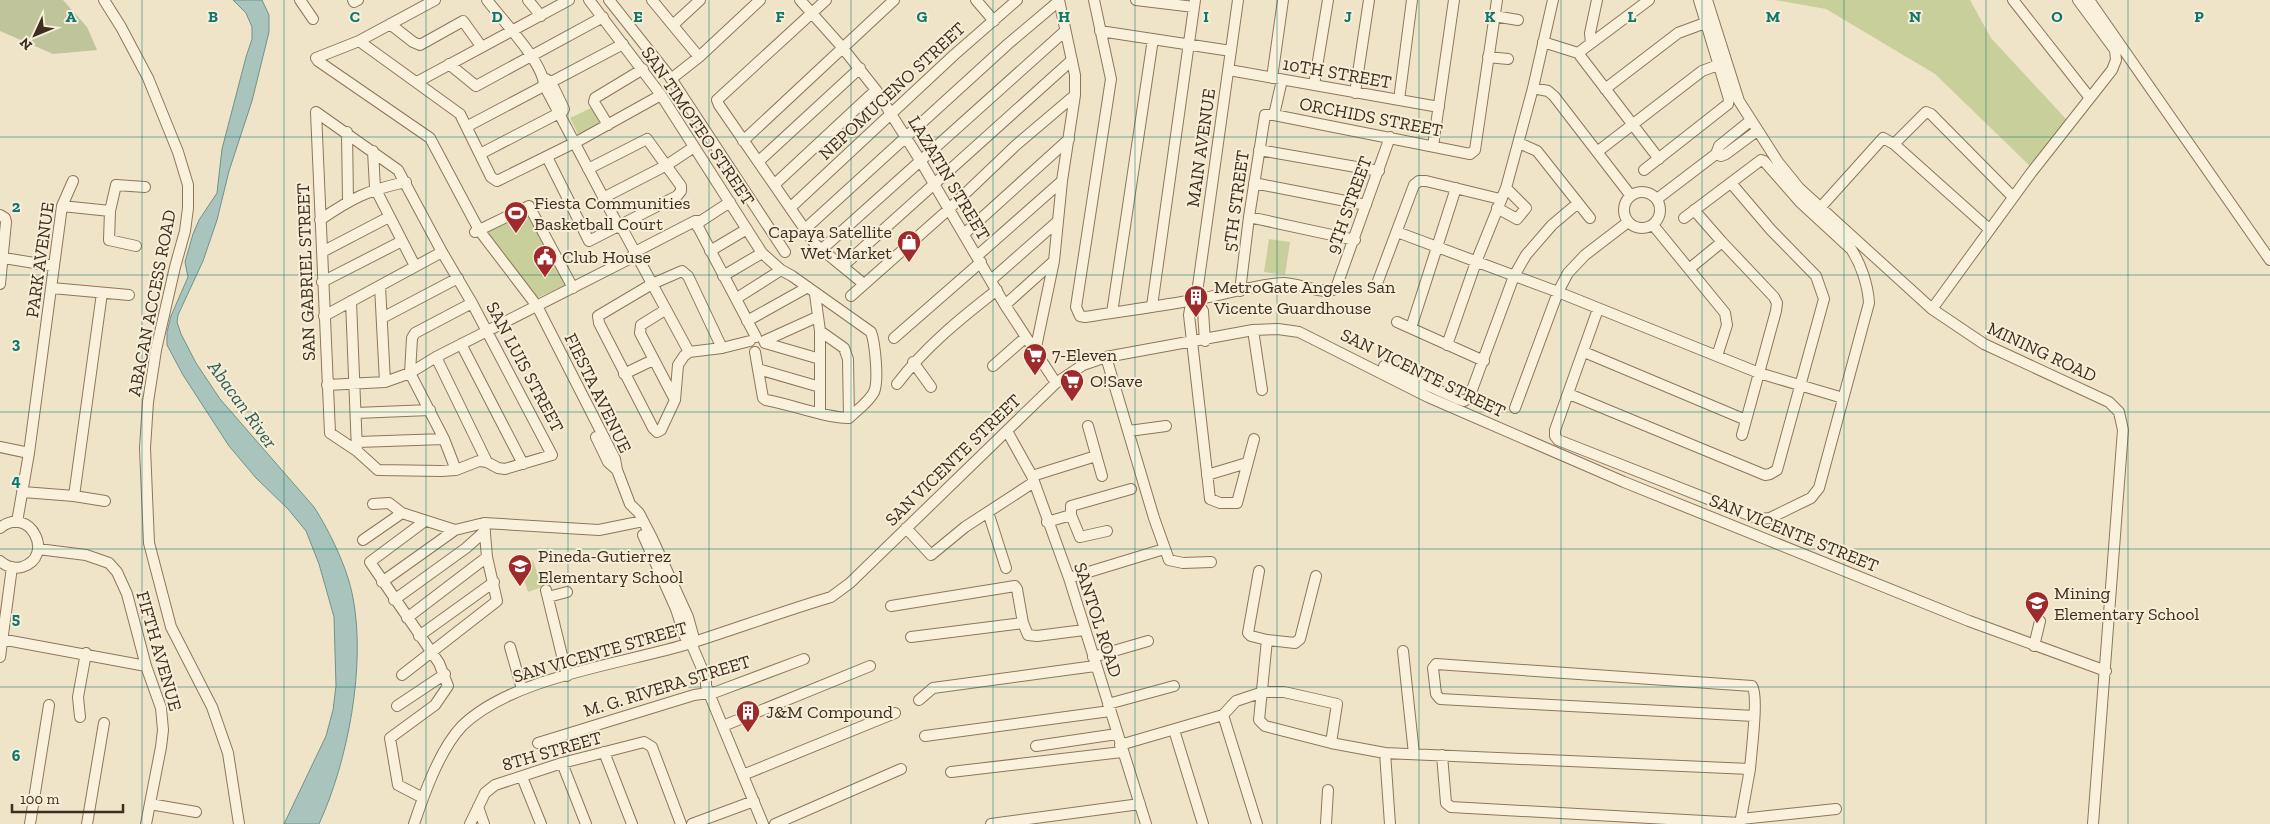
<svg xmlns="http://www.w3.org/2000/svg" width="2270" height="824" viewBox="0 0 2270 824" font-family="'Zilla Slab',serif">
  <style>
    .green { fill: #c9cf9b }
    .cemetery { fill: #bfc49a }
    .water { fill: #a9c4bc; stroke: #6f938a }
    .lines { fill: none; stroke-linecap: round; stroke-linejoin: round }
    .minor-casing { stroke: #8d765c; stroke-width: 12 }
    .minor { stroke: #faf1dc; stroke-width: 10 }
    .grid { fill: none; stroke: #0f766e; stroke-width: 1; stroke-opacity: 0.55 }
    .labels { text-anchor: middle; stroke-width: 4; stroke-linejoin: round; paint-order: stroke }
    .street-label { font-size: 18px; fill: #3d2e20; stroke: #f7eed8 }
    .poi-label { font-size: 18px; fill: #3d2e20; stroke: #f7eed8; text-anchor: start }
    .water-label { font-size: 19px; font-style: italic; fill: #2f5d5a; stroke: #f7eed8 }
    .grid-label { font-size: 16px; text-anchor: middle; font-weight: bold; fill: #0f766e; stroke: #f7eed8; stroke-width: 4; stroke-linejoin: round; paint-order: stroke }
  </style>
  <rect width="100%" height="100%" fill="#f0e4c8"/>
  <path class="green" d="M 1775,0 L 1970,0 L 1991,38 L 2067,120 L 2030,166 L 1935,74 L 1826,9 Z
    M 595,106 L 604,124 L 579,136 L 570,118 Z
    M 528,207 L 569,284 L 534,299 L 484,232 Z
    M 1269,239 L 1290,242 L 1285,275 L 1264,272 Z
    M 533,560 L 542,587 L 528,592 L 519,565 Z"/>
  <path class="cemetery" d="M 0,0 L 63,0 L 87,27 L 97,50 L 53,54 L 0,31 Z"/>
  <path class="water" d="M 233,0 L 262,0 L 269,15 L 269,32 L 252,101 L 229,171 L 217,220 L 203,261 L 178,315 L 177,322 L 181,334 L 196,363 L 220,399 L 314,507 C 330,532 348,569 353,598 C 366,666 348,761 319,824 L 284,824 L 326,736 L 333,710 L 336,686 L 334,617 L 319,564 L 306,531 L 288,509 L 256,478 L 229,446 L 183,375 L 167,345 L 167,332 L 171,316 L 188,277 L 185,262 L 193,234 L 199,220 L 217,193 L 222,149 L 246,57 L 252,39 L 252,27 L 246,13 Z"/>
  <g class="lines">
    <g class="minor-casing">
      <path id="minor" d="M 104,0 L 121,27 L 148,78 L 178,152 L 188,185 L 188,208 L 185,231 L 175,267 L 156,350 L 148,402 L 145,448 L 149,543 L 171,627 L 212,707 L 228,753 L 239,824
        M 300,0 L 313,19
        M 353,0 L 354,2 L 358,0
        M 487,0 C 502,20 543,62 544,85 L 619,227 L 623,230 L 689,352
        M 528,0 L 541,16
        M 589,0 L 661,95 L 762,253 L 781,270
        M 609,0 L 670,77 L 785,252
        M 652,0 L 699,57
        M 800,0 L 842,47 L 876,90 L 920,160 L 1005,305 L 1056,383
        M 826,0 L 717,100 L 719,105 L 815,244 L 864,284
        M 976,0 L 994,21
        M 1094,0 L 1111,79 L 1076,307 L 1080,316 L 1085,317 C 1123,311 1161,306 1199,299 C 1223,295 1258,284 1282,283 C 1297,282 1327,297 1336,288 L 1390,137
        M 1136,0 L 1194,7
        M 1238,0 L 1196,300 L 1190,309 L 1189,315 L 1210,499 L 1220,503 L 1237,503 L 1254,439
        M 1707,0 L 1739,101 L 1778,162 L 1799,188 L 1932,309 L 1984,344 L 2109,402 L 2119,412 L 2123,430 L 2093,824
        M 2013,0 L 2090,98
        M 2089,0 L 2270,260
        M 1494,16 L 1518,20
        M 390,24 L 413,42 L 420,45 L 463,21 L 481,46
        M 674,24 L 700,0
        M 1100,31 L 1231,51
        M 359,41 L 460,114 L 491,177 L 497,181 L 580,140 L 661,95
        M 1543,42 L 1578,53 L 1659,159
        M 1591,43 L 1590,33 L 1597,0
        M 1578,53 L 1649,0
        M 1488,57 L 1508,59
        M 316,58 L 318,61 L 430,138 L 479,230 L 537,306 L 615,459 L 617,470 L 630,504 L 639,513 L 652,538 L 688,617 L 693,635 L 691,643
        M 316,58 L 359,41 L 435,0
        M 449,64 L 476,86 L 603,17
        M 1229,70 L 1439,107
        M 1272,78 L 1283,0
        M 546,79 L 551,82 L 564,109
        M 671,79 L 699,57 L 760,0
        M 417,82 L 569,0
        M 1314,85 L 1328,0
        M 1533,88 L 1548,91 L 1554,96 L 1631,196
        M 1605,89 L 1678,33 L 1705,23
        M 1355,93 L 1369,0
        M 1399,100 L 1412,0
        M 316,112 L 398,170 L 442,252 L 472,303 L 552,455 L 505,469 L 498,468 L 487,462 L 479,461 L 456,470 L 441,471 L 378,470 L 357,451 L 330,433 Z
        M 1274,115 L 1282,80
        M 608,125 L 594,102 L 595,98 L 643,69
        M 468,126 L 623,44
        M 347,132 L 348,201
        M 743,141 L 894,0
        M 1519,143 L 1537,151 L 1590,218
        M 1894,144 L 1926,112 L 1931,114 L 2013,197
        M 1433,146 L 1454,0
        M 1259,150 L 1379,171
        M 373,151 L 375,188 L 415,266
        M 1597,152 L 1702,71 L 1718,65
        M 480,154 L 563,111
        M 1716,154 L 1721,156 L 1726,154 L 1757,131
        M 547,157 L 589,241 L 677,196 L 681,191 L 681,186 L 647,139 L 588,169
        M 759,161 L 860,68
        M 1644,170 L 1728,104 L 1729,99 L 1699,0
        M 1254,183 L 1366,205
        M 775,184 L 876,90
        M1624 210a18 18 0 1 1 36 0a18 18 0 1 1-36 0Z
        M 603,198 L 667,165 L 694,147
        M 1657,199 L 1716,154 L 1719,146 L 1750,121
        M 62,206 L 110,211
        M 790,208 L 954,55 L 1017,0
        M 1497,208 L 1517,219 L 1526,208 L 1506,188
        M 1820,208 L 1883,138 L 1894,144 L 1989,229
        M 1694,210 L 1722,242 L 1774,297 L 1777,303 L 1776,311 L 1742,435
        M 0,215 L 5,218 L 6,222 L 0,284
        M 1249,217 L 1355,240
        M 320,220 C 352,198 368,190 406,182
        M 695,221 L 756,337
        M 1653,225 L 1725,313 L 1727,325 L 1717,356
        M 697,226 L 701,221 L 730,202
        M 804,230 L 1008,44 L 1059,1
        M 475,232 L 529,206 L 573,288
        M 1397,232 L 1558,292 L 1759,373 L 1843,398
        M 964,234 L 1069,139
        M 136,246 L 109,240 L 110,211 L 116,185 L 145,187
        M 821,250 L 1065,31
        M 710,251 L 747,229
        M 322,252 L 389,217
        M 977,256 L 1062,181
        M 4,258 L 53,266
        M 843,266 L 1072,60
        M 1689,269 L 1722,242
        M 723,276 L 762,253
        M 991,280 L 1058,221
        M 1378,281 L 1414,185 L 1419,181 L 1426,181 L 1500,199
        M 322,282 L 402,241
        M 380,286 L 385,382
        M 52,288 L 129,295
        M 1240,291 L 1249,217 L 1265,115 L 1274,115 L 1470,154 L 1475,150 L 1497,0
        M 815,294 L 820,331 L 820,413
        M 851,296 L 949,209 L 1015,146 L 1075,95
        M 737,298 L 781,270 L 792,276 L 871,332 C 875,343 879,381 874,392 C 869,402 857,410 849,418 C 821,417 794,405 766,400 L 763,398 L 755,352
        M 1196,300 L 1203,311 L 1205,341
        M 351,301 L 357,451
        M 1005,305 L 1054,261
        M 1152,306 L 1195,0
        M 1598,309 L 1555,430 L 1555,436 L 1558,440 L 1759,519 L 1770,518 L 1811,498 L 1819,488 L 1869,303 C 1868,285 1861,264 1851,249 L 1800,202 L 1764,161 L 1761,160 L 1684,218
        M 1932,309 L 2031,173 L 2112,70 L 2116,60 L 2115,50 L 2078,0
        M 665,310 L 641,325 L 640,333 L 675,400
        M 1112,313 L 1153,39
        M 324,316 L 442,252
        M 382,318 L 458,278
        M 747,321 L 808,287
        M 1397,322 L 1484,361
        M 1411,328 L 1456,188
        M 1253,330 L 1262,390
        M 820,331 L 844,348 L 848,359 L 849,418
        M 894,338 L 981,262
        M 764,341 L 817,317
        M 765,343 L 820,359
        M 461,344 L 523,464
        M 1447,345 L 1476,262 L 1506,188 L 1533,88 L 1553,0
        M 722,348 L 688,276 L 682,271 L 652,284 L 598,316 L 599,323 L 653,428 L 657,432 L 661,430 L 675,400 L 678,365 L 684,356 L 689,352 L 722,348 L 750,341
        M 1035,352 L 1054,261 L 1062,181 L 1075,95 L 1075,75 L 1059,0
        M 1584,352 L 1746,420
        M 436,357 L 487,462
        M 1106,357 L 1154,518 L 1169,560 L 1183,563 L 1211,562
        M 913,362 L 931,387
        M 993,366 L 1026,337
        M 1384,366 L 1458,399 L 1464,401 L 1469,398 L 1514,276 L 1526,255 L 1552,225 L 1578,203
        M 758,369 L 820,387
        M 624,374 L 653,360
        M 897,384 C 925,347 961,318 997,290
        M 327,385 L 385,382 L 410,373 L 436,357 L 631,258 L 635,252 L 695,221 L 701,221
        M 1569,394 L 1765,475 L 1770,474 L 1777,470 L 1824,299 L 1816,276 L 1771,230 L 1731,183
        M 1515,408 L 1558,292 L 1568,273 L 1585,255 L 1628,222
        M 356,413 L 430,410
        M 1088,426 L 1102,476
        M 1007,431 L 1032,476 L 1069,578 L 1146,824
        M 1129,431 L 1166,426
        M 596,437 L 608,462 L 617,470
        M 358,442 L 444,439
        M 0,447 L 29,453
        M 456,470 L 444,439 L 410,373 L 412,338 L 415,333 L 472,303
        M 1207,475 L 1247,463
        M 1032,476 L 1096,456
        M 23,492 L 74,496 L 105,501
        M 74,496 L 102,293
        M 373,504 L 389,503 L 402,513 L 455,530 L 484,523 L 599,530 L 643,521
        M 988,512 L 1006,568
        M 1071,515 L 1080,537 L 1107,531
        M 17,522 L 29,453 L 62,206 L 73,181
        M 1047,522 L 1071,515 L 1071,506 L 1131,489
        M 0,528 C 30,504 56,557 22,567 C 14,569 6,566 0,561
        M 906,528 L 931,555 L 965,527 L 1034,482
        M 643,535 L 676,609 L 685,637 L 691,643 L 706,678 L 706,686 L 763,824
        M 363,540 L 402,513
        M 38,549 L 86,555 L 109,563 L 117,572 L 127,594 L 146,666 L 161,708 L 163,730 L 161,747 L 146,824
        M 1259,571 L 1248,633 L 1251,636 L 1267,640
        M 1316,576 L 1300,639 L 1295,643 L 1267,640 L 1259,720 L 1265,726 L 1331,743
        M 1069,578 L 1164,549
        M 382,582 L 455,530
        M 546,590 L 567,676
        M 548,597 L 567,592
        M 394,600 L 466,548 L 485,531
        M 891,606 L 1015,586 L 1017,589 L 1023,623 L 1028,635 L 1037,636 L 1084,630
        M 407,618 L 487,557
        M 419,636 L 494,582
        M 911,637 L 1023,623
        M 0,639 L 146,666
        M 2034,646 L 2040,621
        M 510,647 L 522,689
        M 1403,651 L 1414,754
        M 0,657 L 12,567
        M 1093,657 L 1148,641
        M 402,675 L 497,601 L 487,557 L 484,523
        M 919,700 L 933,688 L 1095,666
        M 1108,704 L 1174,686
        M 397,706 L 445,674
        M 1223,715 L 1257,824
        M 80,717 L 78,697 L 86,653
        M 723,726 L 870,666
        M 1174,730 L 1203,824
        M 925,736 L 1110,711
        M 538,743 L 694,695 L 716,692 L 804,659
        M 1120,745 L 1223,715 L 1236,701 L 1263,692 L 1284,692 L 1337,704 L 1331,743 L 1385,753
        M 1036,746 L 1117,734
        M 604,752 L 632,824
        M 1442,755 L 1446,803 L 1451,807 L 1740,823
        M 562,763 L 586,824
        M 1750,769 C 1751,754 1759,695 1752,686 L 1436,664 L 1433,668 L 1436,694 L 1440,699 L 1754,716
        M 951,772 L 1122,752
        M 743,775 L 895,713
        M 522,777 L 541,824
        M 423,798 L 398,785 L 390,738 L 435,705 L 448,686 L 439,663 L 370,562 L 425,521
        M 150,804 L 196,812
        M 478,807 L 484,824
        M 1741,819 L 1836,809
        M 30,824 L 49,705
        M 87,824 L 104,723
        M 414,824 C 424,794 440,749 462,726 C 513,676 624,664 691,643 C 738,628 784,611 831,597 L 850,583 L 1056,383 L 1083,365 L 1106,357 L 1253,330 L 1278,329 L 1299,332 L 1428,397 L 1624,482 L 1969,621 L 2106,671
        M 470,824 L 485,793 L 495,785 L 562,763 L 644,742 L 652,747 L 681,824
        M 692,824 L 754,801
        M 775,824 L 901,769
        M 991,824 L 1140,804
        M 1326,824 L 1328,790
        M 1390,824 L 1385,753 L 1750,769 L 1740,824"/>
    </g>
    <use href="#minor" class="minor"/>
  </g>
  <path class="grid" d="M 142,0 L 142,824M 284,0 L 284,824M 426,0 L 426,824M 568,0 L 568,824M 709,0 L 709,824M 851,0 L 851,824M 993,0 L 993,824M 1135,0 L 1135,824M 1277,0 L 1277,824M 1419,0 L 1419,824M 1561,0 L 1561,824M 1702,0 L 1702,824M 1844,0 L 1844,824M 1986,0 L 1986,824M 2128,0 L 2128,824M 0,137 L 2270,137M 0,275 L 2270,275M 0,412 L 2270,412M 0,549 L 2270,549M 0,687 L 2270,687"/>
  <defs>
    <g id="stadium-pin" transform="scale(1.25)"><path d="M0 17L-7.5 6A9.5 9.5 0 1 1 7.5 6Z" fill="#9e2a2b" stroke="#f7eed8"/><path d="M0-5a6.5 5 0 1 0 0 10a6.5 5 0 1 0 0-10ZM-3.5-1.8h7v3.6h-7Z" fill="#fff"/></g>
    <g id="shop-pin" transform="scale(1.25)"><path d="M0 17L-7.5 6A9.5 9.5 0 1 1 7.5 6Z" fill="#9e2a2b" stroke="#f7eed8"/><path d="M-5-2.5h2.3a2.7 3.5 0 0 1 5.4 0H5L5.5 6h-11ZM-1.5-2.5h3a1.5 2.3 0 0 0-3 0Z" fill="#fff"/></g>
    <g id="civic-pin" transform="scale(1.25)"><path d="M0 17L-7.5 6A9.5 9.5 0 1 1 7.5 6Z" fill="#9e2a2b" stroke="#f7eed8"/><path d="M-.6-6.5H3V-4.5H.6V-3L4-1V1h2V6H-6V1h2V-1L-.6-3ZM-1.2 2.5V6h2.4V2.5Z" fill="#fff"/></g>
    <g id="building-pin" transform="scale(1.25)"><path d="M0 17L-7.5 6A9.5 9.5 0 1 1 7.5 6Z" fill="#9e2a2b" stroke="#f7eed8"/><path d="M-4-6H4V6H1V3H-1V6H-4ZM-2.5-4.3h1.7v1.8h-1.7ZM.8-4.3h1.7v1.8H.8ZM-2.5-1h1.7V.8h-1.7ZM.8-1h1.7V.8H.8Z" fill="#fff"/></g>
    <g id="supermarket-pin" transform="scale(1.25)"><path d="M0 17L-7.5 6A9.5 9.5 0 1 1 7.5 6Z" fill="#9e2a2b" stroke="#f7eed8"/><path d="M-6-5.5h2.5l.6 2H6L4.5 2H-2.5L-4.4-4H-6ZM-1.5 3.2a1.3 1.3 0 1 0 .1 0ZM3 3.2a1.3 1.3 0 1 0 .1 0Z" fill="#fff"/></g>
    <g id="school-pin" transform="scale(1.25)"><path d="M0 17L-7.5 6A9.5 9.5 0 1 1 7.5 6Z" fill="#9e2a2b" stroke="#f7eed8"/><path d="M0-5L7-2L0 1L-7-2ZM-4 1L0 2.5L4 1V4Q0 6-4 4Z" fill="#fff"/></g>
  </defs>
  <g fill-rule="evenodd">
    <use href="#stadium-pin" x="516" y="213"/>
    <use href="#shop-pin" x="909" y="242"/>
    <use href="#civic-pin" x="545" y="257"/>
    <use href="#building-pin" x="1196" y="297"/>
    <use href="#supermarket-pin" x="1035" y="355"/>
    <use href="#supermarket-pin" x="1072" y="381"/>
    <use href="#school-pin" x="520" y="566"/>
    <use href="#school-pin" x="2037" y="603"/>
    <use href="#building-pin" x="748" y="712"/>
  </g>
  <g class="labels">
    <g class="street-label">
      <text transform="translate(1337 73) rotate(10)" y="6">10TH STREET</text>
      <text transform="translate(892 91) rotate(-43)" y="6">NEPOMUCENO STREET</text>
      <text transform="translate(1371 117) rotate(11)" y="6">ORCHIDS STREET</text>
      <text transform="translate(698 126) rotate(56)" y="6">SAN TIMOTEO STREET</text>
      <text transform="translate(1201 148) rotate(-82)" y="6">MAIN AVENUE</text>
      <text transform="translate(949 178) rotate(59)" y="6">LAZATIN STREET</text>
      <text transform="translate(1236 201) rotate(-82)" y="6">5TH STREET</text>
      <text transform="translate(1349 205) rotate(-70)" y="6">9TH STREET</text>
      <text transform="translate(40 260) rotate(-82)" y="6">PARK AVENUE</text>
      <text transform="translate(306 272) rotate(-92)" y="6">SAN GABRIEL STREET</text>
      <text transform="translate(152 303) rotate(-79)" y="6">ABACAN ACCESS ROAD</text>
      <text transform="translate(2042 352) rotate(25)" y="6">MINING ROAD</text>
      <text transform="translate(525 367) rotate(62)" y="6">SAN LUIS STREET</text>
      <text transform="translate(1423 373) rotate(26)" y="6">SAN VICENTE STREET</text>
      <text transform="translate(598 393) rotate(64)" y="6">FIESTA AVENUE</text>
      <text transform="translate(953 460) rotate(-44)" y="6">SAN VICENTE STREET</text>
      <text transform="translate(1794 533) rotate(22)" y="6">SAN VICENTE STREET</text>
      <text transform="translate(1098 620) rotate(72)" y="6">SANTOL ROAD</text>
      <text transform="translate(159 651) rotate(74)" y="6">FIFTH AVENUE</text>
      <text transform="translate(600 652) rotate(-16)" y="6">SAN VICENTE STREET</text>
      <text transform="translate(667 686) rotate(-17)" y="6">M. G. RIVERA STREET</text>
      <text transform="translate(552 751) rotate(-16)" y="6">8TH STREET</text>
    </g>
    <g class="poi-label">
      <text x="534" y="209">Fiesta Communities<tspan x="534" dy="21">Basketball Court</tspan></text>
      <text x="892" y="238" text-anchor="end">Capaya Satellite<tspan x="892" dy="21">Wet Market</tspan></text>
      <text x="562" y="263">Club House</text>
      <text x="1214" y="293">MetroGate Angeles San<tspan x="1214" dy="21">Vicente Guardhouse</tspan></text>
      <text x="1052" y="361">7-Eleven</text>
      <text x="1090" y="387">O!Save</text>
      <text x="538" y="562">Pineda-Gutierrez<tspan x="538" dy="21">Elementary School</tspan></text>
      <text x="2054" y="599">Mining<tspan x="2054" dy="21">Elementary School</tspan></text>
      <text x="766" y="718">J&amp;M Compound</text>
    </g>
    <g class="water-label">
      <text transform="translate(243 404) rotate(54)" y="7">Abacan River</text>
    </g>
  </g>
  <g class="grid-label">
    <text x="71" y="22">A</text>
    <text x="213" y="22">B</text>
    <text x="355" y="22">C</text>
    <text x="497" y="22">D</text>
    <text x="638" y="22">E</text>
    <text x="780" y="22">F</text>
    <text x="922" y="22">G</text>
    <text x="1064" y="22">H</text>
    <text x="1206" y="22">I</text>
    <text x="1348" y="22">J</text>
    <text x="1490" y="22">K</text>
    <text x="1632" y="22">L</text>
    <text x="1773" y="22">M</text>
    <text x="1915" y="22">N</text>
    <text x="2057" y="22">O</text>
    <text x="2199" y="22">P</text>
    <text x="16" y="212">2</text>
    <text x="16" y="349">3</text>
    <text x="16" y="486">4</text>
    <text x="16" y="624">5</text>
    <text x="16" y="761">6</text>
  </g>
  <g transform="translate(35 35) rotate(226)" stroke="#f7eed8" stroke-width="4" paint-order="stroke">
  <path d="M0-4L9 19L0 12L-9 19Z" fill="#3d2e20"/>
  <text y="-8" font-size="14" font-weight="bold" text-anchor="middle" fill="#3d2e20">N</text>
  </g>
  <path d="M12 804v8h111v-8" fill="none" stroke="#3d2e20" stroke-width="2.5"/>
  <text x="20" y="804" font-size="15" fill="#3d2e20" stroke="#f7eed8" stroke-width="4" paint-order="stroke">100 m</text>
</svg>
